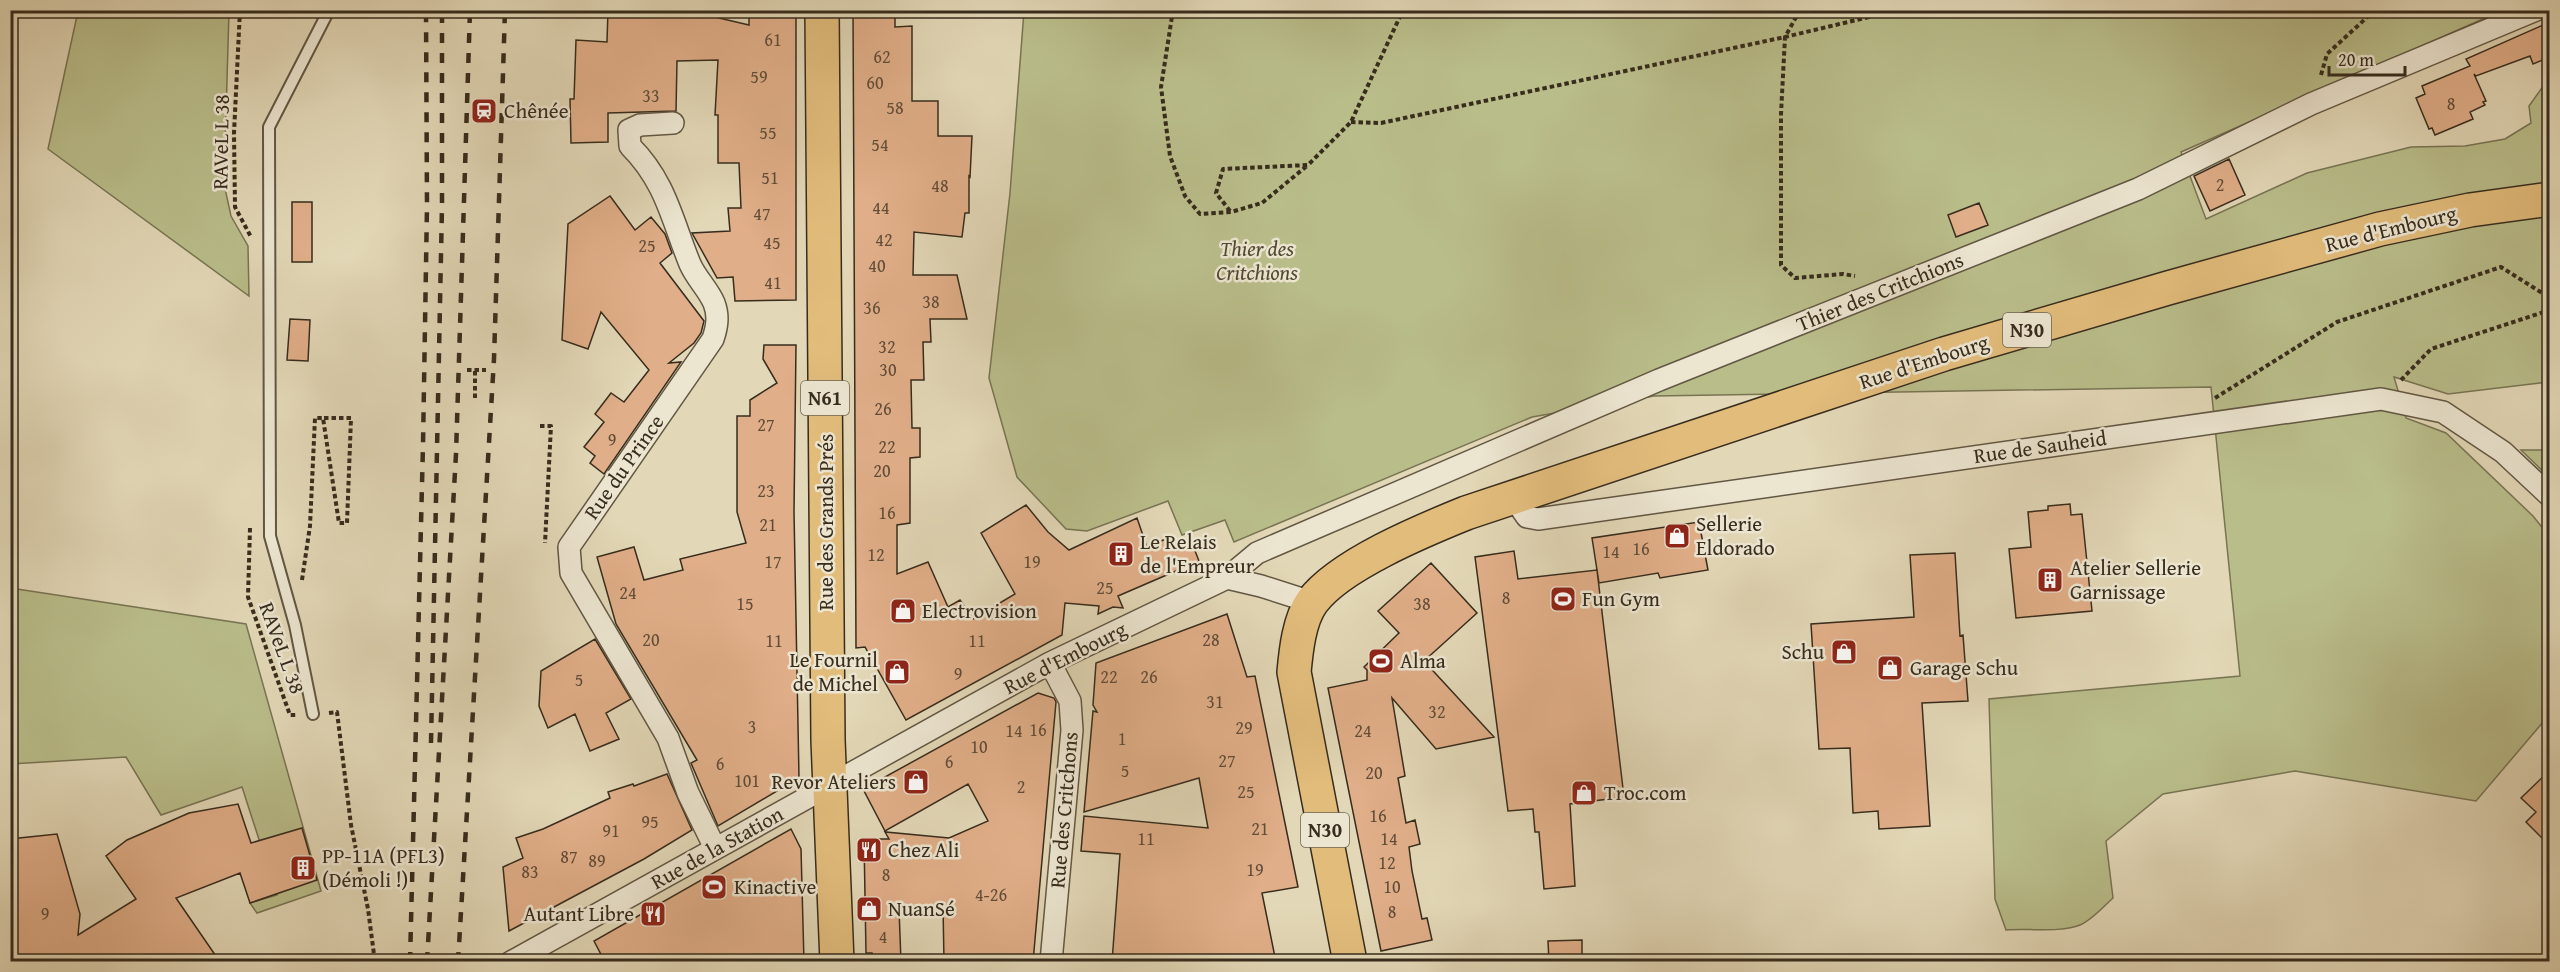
<svg xmlns="http://www.w3.org/2000/svg" width="2560" height="972" viewBox="0 0 2560 972" font-family="'Gentium Book Plus',serif">
  <style>
    .green { fill: #b9bd8a; stroke: #787454; stroke-width: 1.5 }
    .building { fill: #e0ae88; stroke: #372c1d; stroke-width: 1.5 }
    .lines { fill: none; stroke-linecap: round; stroke-linejoin: round }
    .lane-casing { stroke: #625743; stroke-width: 14 }
    .street-casing { stroke: #625743; stroke-width: 24 }
    .primary-casing { stroke: #372c1d; stroke-width: 36 }
    .path { stroke: #372c1d; stroke-width: 4; stroke-dasharray: 4.5 3; stroke-linecap: butt }
    .lane { stroke: #ece5d0; stroke-width: 10 }
    .street { stroke: #ece5d0; stroke-width: 21 }
    .primary { stroke: #e1bc7b; stroke-width: 33 }
    .rail { stroke: #372c1d; stroke-width: 4.5; stroke-dasharray: 10 10; stroke-linecap: butt }
    .labels { text-anchor: middle; stroke-width: 5; stroke-linejoin: round; paint-order: stroke }
    .number-label { font-size: 18px; fill: #614c38 }
    .shield { fill: #ece5d0; stroke: #6d6453; stroke-width: 1.5 }
    .shield-label { font-size: 20px; font-weight: bold; fill: #372c1d }
    .poi-label { font-size: 21px; fill: #372c1d; stroke: #ece5d0; text-anchor: start }
    .street-label { font-size: 21px; fill: #372c1d; stroke: #ece5d0 }
    .park-label { font-size: 21px; font-style: italic; fill: #514933; stroke: #ece5d0 }
  </style>
  <rect width="100%" height="100%" fill="#e2d7b6"/>
  <filter id="stains"><feTurbulence type="fractalNoise" baseFrequency=".00333" numOctaves="4"/><feColorMatrix values="0 0 0 0 .2 0 0 0 0 .09 0 0 0 0 .02 0 0 0 .5 -.17"/></filter>
  <radialGradient id="worn" r=".72"><stop offset=".6" stop-color="#630" stop-opacity="0"/><stop offset="1" stop-color="#630" stop-opacity=".3"/></radialGradient>
  <path class="green" d="M 78,11 L 229,11 L 224,184 L 231,216 L 248,246 L 249,296 L 48,149 Z
    M 1024,11 L 2501,11 L 2181,152 L 2206,219 L 2307,173 L 2411,147 L 2465,146 L 2505,139 L 2531,123 L 2529,106 L 2549,78 L 2549,382 L 2448,394 L 2394,377 L 2406,418 L 2446,433 L 2533,516 L 2549,536 L 2549,715 L 2476,801 L 2295,771 L 2163,794 L 2106,841 L 2113,898 C 2104,906 2092,920 2080,925 C 2061,933 2026,928 2006,930 L 1995,899 L 1989,699 L 2240,676 L 2211,387 L 1654,396 L 1532,417 L 1234,542 L 1225,520 L 1182,535 L 1168,501 L 1087,531 L 1066,529 L 1017,477 L 989,378 L 1010,193 Z
    M 2521,450 L 2543,450 L 2549,453 L 2549,477 Z
    M 17,589 L 246,624 L 321,891 L 257,913 L 250,903 L 277,895 L 242,787 L 161,815 L 126,757 L 11,764 L 11,592 Z"/>
  <path class="building" d="M 608,10 L 685,10 L 749,25 L 749,10 L 796,10 L 796,300 L 735,301 L 733,277 L 717,278 L 692,233 L 730,231 L 728,208 L 741,208 L 739,163 L 718,163 L 718,115 L 715,115 L 718,60 L 677,61 L 676,111 L 608,113 L 608,142 L 571,143 L 570,99 L 574,99 L 576,40 L 607,42 Z
    M 853,10 L 890,10 L 891,17 L 895,17 L 895,27 L 912,26 L 912,101 L 938,101 L 938,136 L 972,136 L 970,177 L 969,176 L 969,213 L 965,213 L 962,237 L 914,232 L 913,275 L 957,275 L 967,319 L 930,319 L 931,342 L 923,342 L 924,380 L 911,380 L 912,428 L 920,428 L 920,457 L 910,458 L 910,523 L 897,525 L 897,574 L 928,562 L 948,607 L 960,600 L 973,619 L 1015,594 L 981,533 L 1026,505 L 1048,532 L 1069,550 L 1137,518 L 1147,547 L 1168,538 L 1171,545 L 1190,538 L 1199,561 L 1118,596 L 1123,608 L 1113,607 L 1098,614 L 1099,606 L 1065,603 L 1062,635 L 906,720 L 865,647 L 856,648 Z
    M 2550,22 L 2550,57 L 2533,64 L 2530,56 L 2476,76 L 2474,74 L 2486,101 L 2483,102 L 2485,105 L 2470,112 L 2473,119 L 2435,135 L 2432,128 L 2429,129 L 2416,98 L 2425,94 L 2422,86 L 2470,66 L 2466,59 Z
    M 2229,159 L 2245,195 L 2210,211 L 2194,176 Z
    M 610,196 L 635,230 L 651,217 L 665,234 L 672,253 L 660,263 L 704,321 L 701,333 L 694,343 L 669,363 L 681,362 L 604,474 L 590,463 L 595,456 L 584,447 L 604,422 L 595,414 L 611,393 L 624,402 L 649,370 L 601,312 L 588,349 L 562,340 L 568,224 Z
    M 292,202 L 312,202 L 312,262 L 292,262 Z
    M 1979,203 L 1988,225 L 1956,237 L 1948,215 Z
    M 290,319 L 310,320 L 308,361 L 287,360 Z
    M 764,345 L 796,345 L 794,512 L 799,778 L 718,826 L 691,763 L 697,760 L 616,624 L 597,557 L 634,547 L 644,580 L 683,570 L 680,559 L 746,543 L 737,512 L 737,416 L 750,416 L 750,400 L 777,383 L 763,359 Z
    M 2070,504 L 2071,515 L 2082,514 L 2092,611 L 2016,618 L 2009,549 L 2031,547 L 2028,512 L 2048,510 L 2048,506 Z
    M 1699,522 L 1708,570 L 1660,578 L 1658,573 L 1599,583 L 1592,538 Z
    M 1514,551 L 1518,579 L 1597,570 L 1624,797 L 1570,804 L 1575,886 L 1544,889 L 1539,832 L 1535,832 L 1533,809 L 1508,811 L 1475,557 Z
    M 1955,553 L 1960,636 L 1963,635 L 1968,701 L 1922,703 L 1930,826 L 1879,829 L 1878,811 L 1853,813 L 1850,748 L 1819,749 L 1811,624 L 1914,617 L 1910,555 Z
    M 1431,563 L 1477,613 L 1424,661 L 1494,737 L 1436,749 L 1392,698 L 1405,776 L 1398,778 L 1406,823 L 1415,820 L 1420,844 L 1409,847 L 1412,871 L 1422,919 L 1427,918 L 1432,940 L 1381,951 L 1328,688 L 1367,680 L 1367,670 L 1364,667 L 1399,633 L 1378,611 Z
    M 1227,614 L 1247,677 L 1255,676 L 1298,887 L 1262,893 L 1276,962 L 1112,962 L 1120,854 L 1081,851 L 1084,816 L 1208,828 L 1199,778 L 1084,812 L 1093,711 L 1097,712 L 1093,705 L 1096,663 Z
    M 595,639 L 631,699 L 606,713 L 619,739 L 590,751 L 575,714 L 548,728 L 539,706 L 541,671 Z
    M 1038,693 L 1054,698 L 1056,702 L 1033,962 L 944,962 L 943,906 L 908,906 L 907,909 L 899,909 L 901,962 L 873,962 L 872,953 L 866,953 L 864,839 L 889,839 L 885,832 L 949,838 L 988,821 L 968,784 L 885,831 L 863,789 Z
    M 2550,770 L 2550,846 L 2526,822 L 2536,812 L 2521,798 Z
    M 667,774 L 692,830 L 644,859 L 509,931 L 503,867 L 523,858 L 516,838 L 543,829 L 610,798 L 608,792 L 633,784 L 634,786 Z
    M 238,804 L 251,843 L 302,828 L 317,880 L 250,903 L 240,873 L 176,898 L 220,962 L 10,962 L 10,839 L 57,834 L 80,914 L 78,935 L 136,899 L 106,856 L 127,840 L 189,813 Z
    M 791,829 L 801,849 L 804,962 L 605,962 L 594,941 Z
    M 1582,940 L 1582,962 L 1549,962 L 1548,941 Z"/>
  <g class="lines">
    <g class="lane-casing">
      <path id="lane" d="M 313,714 L 295,625 L 270,536 L 269,127 L 329,10"/>
    </g>
    <g class="street-casing">
      <path id="street" d="M 673,123 L 640,125 L 629,130 L 630,146 C 666,182 672,220 690,264 C 696,278 708,289 714,303 C 719,316 717,327 713,339 L 569,547 L 571,573 L 668,738 L 688,793 L 715,848
        M 1513,497 L 1527,517 L 1538,519 L 2381,399 L 2443,412 L 2503,452 L 2550,496
        M 1227,578 L 1261,586 L 1311,602
        M 1050,663 L 1070,701 L 1072,730 L 1051,962
        M 511,962 L 1050,663 L 1227,578 L 1257,553 L 1659,380 L 2138,189 L 2311,104 L 2536,10"/>
    </g>
    <g class="primary-casing">
      <path id="primary" d="M 822,10 L 828,740 L 837,962
        M 1350,962 L 1294,672 C 1296,651 1299,620 1312,602 C 1339,565 1424,530 1466,513 L 1944,354 L 2168,288 L 2380,229 L 2470,210 L 2550,199"/>
    </g>
    <path class="path" d="M 240,10 L 234,133 L 235,207 L 251,237
      M 1173,10 L 1161,87 L 1170,156 L 1185,196 L 1200,214 L 1231,212 L 1262,203 L 1308,165
      M 1800,10 L 1785,37 L 1781,114 L 1781,265 L 1795,278 L 1843,274 L 1855,276
      M 2321,75 L 2327,54 L 2375,10
      M 1351,122 L 1381,123 L 1785,37 L 1869,17 L 1879,10
      M 1230,211 L 1216,193 L 1223,169 L 1308,165 L 1351,122 L 1403,10
      M 467,370 L 486,370
      M 2401,380 L 2431,349 L 2550,310
      M 475,398 L 475,370
      M 2215,398 L 2337,322 L 2501,267 L 2550,298
      M 540,426 L 551,426 L 545,543
      M 250,528 L 248,597 L 290,715 L 297,715
      M 302,580 L 310,526 L 315,418 L 323,418 L 339,523 L 347,523 L 351,418 L 323,418
      M 329,713 L 337,712 L 351,825 L 368,909 L 375,962"/>
    <use href="#lane" class="lane"/>
    <use href="#street" class="street"/>
    <use href="#primary" class="primary"/>
    <path class="rail" d="M 431,743 L 442,206 L 442,10
      M 410,962 L 423,445 L 427,206 L 426,10
      M 427,962 L 456,454 L 470,10
      M 458,962 L 494,359 L 505,10"/>
  </g>
  <defs>
    <g id="station-square" transform="scale(1.35)"><rect x="-9" y="-9" width="18" height="18" rx="4" fill="#8f2418" stroke="#ece5d0"/><path d="M-3-6H3Q5-6 5-4V2Q5 4 3 4L4.5 6H3L1.5 4h-3L-3 6H-4.5L-3 4Q-5 4-5 2V-4Q-5-6-3-6ZM-3.5-4v3h7v-3ZM-3.5 1v1.5H-2V1ZM2 1v1.5H3.5V1Z" fill="#fff"/></g>
    <g id="shop-square" transform="scale(1.35)"><rect x="-9" y="-9" width="18" height="18" rx="4" fill="#8f2418" stroke="#ece5d0"/><path d="M-5-2.5h2.3a2.7 3.5 0 0 1 5.4 0H5L5.5 6h-11ZM-1.5-2.5h3a1.5 2.3 0 0 0-3 0Z" fill="#fff"/></g>
    <g id="building-square" transform="scale(1.35)"><rect x="-9" y="-9" width="18" height="18" rx="4" fill="#8f2418" stroke="#ece5d0"/><path d="M-4-6H4V6H1V3H-1V6H-4ZM-2.5-4.3h1.7v1.8h-1.7ZM.8-4.3h1.7v1.8H.8ZM-2.5-1h1.7V.8h-1.7ZM.8-1h1.7V.8H.8Z" fill="#fff"/></g>
    <g id="stadium-square" transform="scale(1.35)"><rect x="-9" y="-9" width="18" height="18" rx="4" fill="#8f2418" stroke="#ece5d0"/><path d="M0-5a6.5 5 0 1 0 0 10a6.5 5 0 1 0 0-10ZM-3.5-1.8h7v3.6h-7Z" fill="#fff"/></g>
    <g id="restaurant-square" transform="scale(1.35)"><rect x="-9" y="-9" width="18" height="18" rx="4" fill="#8f2418" stroke="#ece5d0"/><path d="M-5-6h1v4h1v-4h1v4h1v-4h1v5L-1.5 .5V6h-2V.5L-5-1ZM5-6V6H3V1.5H1.5Q1.5-4 5-6Z" fill="#fff"/></g>
  </defs>
  <g fill-rule="evenodd">
    <use href="#station-square" x="484" y="111"/>
    <use href="#shop-square" x="1677" y="536"/>
    <use href="#building-square" x="1121" y="554"/>
    <use href="#building-square" x="2050" y="580"/>
    <use href="#stadium-square" x="1563" y="599"/>
    <use href="#shop-square" x="903" y="611"/>
    <use href="#shop-square" x="1844" y="652"/>
    <use href="#stadium-square" x="1381" y="661"/>
    <use href="#shop-square" x="1890" y="668"/>
    <use href="#shop-square" x="897" y="672"/>
    <use href="#shop-square" x="916" y="782"/>
    <use href="#shop-square" x="1584" y="793"/>
    <use href="#restaurant-square" x="869" y="850"/>
    <use href="#building-square" x="303" y="868"/>
    <use href="#stadium-square" x="714" y="887"/>
    <use href="#shop-square" x="869" y="909"/>
    <use href="#restaurant-square" x="653" y="914"/>
  </g>
  <g class="labels">
    <g class="number-label">
      <text x="773" y="46">61</text>
      <text x="882" y="63">62</text>
      <text x="759" y="83">59</text>
      <text x="875" y="89">60</text>
      <text x="651" y="102">33</text>
      <text x="2451" y="110">8</text>
      <text x="895" y="114">58</text>
      <text x="768" y="139">55</text>
      <text x="880" y="151">54</text>
      <text x="770" y="184">51</text>
      <text x="2220" y="191">2</text>
      <text x="940" y="192">48</text>
      <text x="881" y="214">44</text>
      <text x="762" y="220">47</text>
      <text x="884" y="246">42</text>
      <text x="772" y="249">45</text>
      <text x="647" y="252">25</text>
      <text x="877" y="272">40</text>
      <text x="773" y="289">41</text>
      <text x="931" y="308">38</text>
      <text x="872" y="314">36</text>
      <text x="887" y="353">32</text>
      <text x="888" y="376">30</text>
      <text x="883" y="415">26</text>
      <text x="766" y="431">27</text>
      <text x="612" y="446">9</text>
      <text x="887" y="453">22</text>
      <text x="882" y="477">20</text>
      <text x="766" y="497">23</text>
      <text x="887" y="519">16</text>
      <text x="768" y="531">21</text>
      <text x="1641" y="555">16</text>
      <text x="1611" y="558">14</text>
      <text x="876" y="561">12</text>
      <text x="773" y="568">17</text>
      <text x="1032" y="568">19</text>
      <text x="1105" y="594">25</text>
      <text x="628" y="599">24</text>
      <text x="1506" y="604">8</text>
      <text x="745" y="610">15</text>
      <text x="1422" y="610">38</text>
      <text x="651" y="646">20</text>
      <text x="1211" y="646">28</text>
      <text x="774" y="647">11</text>
      <text x="977" y="647">11</text>
      <text x="958" y="680">9</text>
      <text x="1109" y="683">22</text>
      <text x="1149" y="683">26</text>
      <text x="579" y="686">5</text>
      <text x="1215" y="708">31</text>
      <text x="1437" y="718">32</text>
      <text x="752" y="733">3</text>
      <text x="1244" y="734">29</text>
      <text x="1038" y="736">16</text>
      <text x="1014" y="737">14</text>
      <text x="1363" y="737">24</text>
      <text x="1122" y="745">1</text>
      <text x="979" y="753">10</text>
      <text x="1227" y="767">27</text>
      <text x="949" y="768">6</text>
      <text x="720" y="770">6</text>
      <text x="1125" y="777">5</text>
      <text x="1374" y="779">20</text>
      <text x="747" y="787">101</text>
      <text x="1021" y="793">2</text>
      <text x="1246" y="798">25</text>
      <text x="1378" y="822">16</text>
      <text x="650" y="828">95</text>
      <text x="1260" y="835">21</text>
      <text x="611" y="837">91</text>
      <text x="1146" y="845">11</text>
      <text x="1389" y="845">14</text>
      <text x="569" y="863">87</text>
      <text x="597" y="867">89</text>
      <text x="1387" y="869">12</text>
      <text x="1255" y="876">19</text>
      <text x="530" y="878">83</text>
      <text x="886" y="881">8</text>
      <text x="1392" y="893">10</text>
      <text x="991" y="901">4-26</text>
      <text x="1392" y="918">8</text>
      <text x="45" y="920">9</text>
      <text x="883" y="943">4</text>
    </g>
    <g class="shield">
      <rect x="2003" y="313" width="48" height="34" rx="4.5"/>
      <rect x="801" y="381" width="48" height="34" rx="4.5"/>
      <rect x="1301" y="813" width="48" height="34" rx="4.5"/>
    </g>
    <g class="shield-label">
      <text x="2027" y="337">N30</text>
      <text x="825" y="405">N61</text>
      <text x="1325" y="837">N30</text>
    </g>
    <g class="poi-label">
      <text x="504" y="118">Chênée</text>
      <text x="1696" y="531">Sellerie<tspan x="1696" dy="24">Eldorado</tspan></text>
      <text x="1140" y="549">Le Relais<tspan x="1140" dy="24">de l'Empreur</tspan></text>
      <text x="2070" y="575">Atelier Sellerie<tspan x="2070" dy="24">Garnissage</tspan></text>
      <text x="1582" y="606">Fun Gym</text>
      <text x="922" y="618">Electrovision</text>
      <text x="1824" y="659" text-anchor="end">Schu</text>
      <text x="878" y="667" text-anchor="end">Le Fournil<tspan x="878" dy="24">de Michel</tspan></text>
      <text x="1400" y="668">Alma</text>
      <text x="1910" y="675">Garage Schu</text>
      <text x="896" y="789" text-anchor="end">Revor Ateliers</text>
      <text x="1604" y="800">Troc.com</text>
      <text x="888" y="857">Chez Ali</text>
      <text x="322" y="863">PP-11A (PFL3)<tspan x="322" dy="24">(Démoli !)</tspan></text>
      <text x="734" y="894">Kinactive</text>
      <text x="888" y="916">NuanSé</text>
      <text x="634" y="921" text-anchor="end">Autant Libre</text>
    </g>
    <g class="street-label">
      <text transform="translate(221 142) rotate(-89)" y="7">RAVeL L 38</text>
      <text transform="translate(2391 229) rotate(-14)" y="7">Rue d'Embourg</text>
      <text transform="translate(1880 292) rotate(-22)" y="7">Thier des Critchions</text>
      <text transform="translate(1924 362) rotate(-18)" y="7">Rue d'Embourg</text>
      <text transform="translate(2040 447) rotate(-8)" y="7">Rue de Sauheid</text>
      <text transform="translate(624 467) rotate(-55)" y="7">Rue du Prince</text>
      <text transform="translate(826 522) rotate(-90)" y="7">Rue des Grands Prés</text>
      <text transform="translate(282 648) rotate(70)" y="7">RAVeL L 38</text>
      <text transform="translate(1065 658) rotate(-27)" y="7">Rue d'Embourg</text>
      <text transform="translate(1064 810) rotate(-85)" y="7">Rue des Critchons</text>
      <text transform="translate(717 848) rotate(-29)" y="7">Rue de la Station</text>
    </g>
    <g class="park-label">
      <text x="1257" y="256">Thier des<tspan x="1257" dy="24">Critchions</tspan></text>
    </g>
  </g>
  <rect width="2560" height="972" fill="none" stroke="#e2d7b6" stroke-width="36"/>
  <rect x="12" y="12" width="2536" height="948" fill="none" stroke="#372c1d" stroke-width="3"/>
  <rect x="18" y="18" width="2524" height="936" fill="none" stroke="#372c1d" stroke-width="1.5"/>
  <path d="M2329 66v9h76v-9" fill="none" stroke="#372c1d" stroke-width="3"/>
  <text x="2338" y="66" font-size="18" fill="#372c1d" stroke="#ece5d0" stroke-width="4.5" paint-order="stroke">20 m</text>
  <rect width="100%" height="100%" filter="url(#stains)"/>
  <rect width="100%" height="100%" fill="url(#worn)"/>
</svg>
